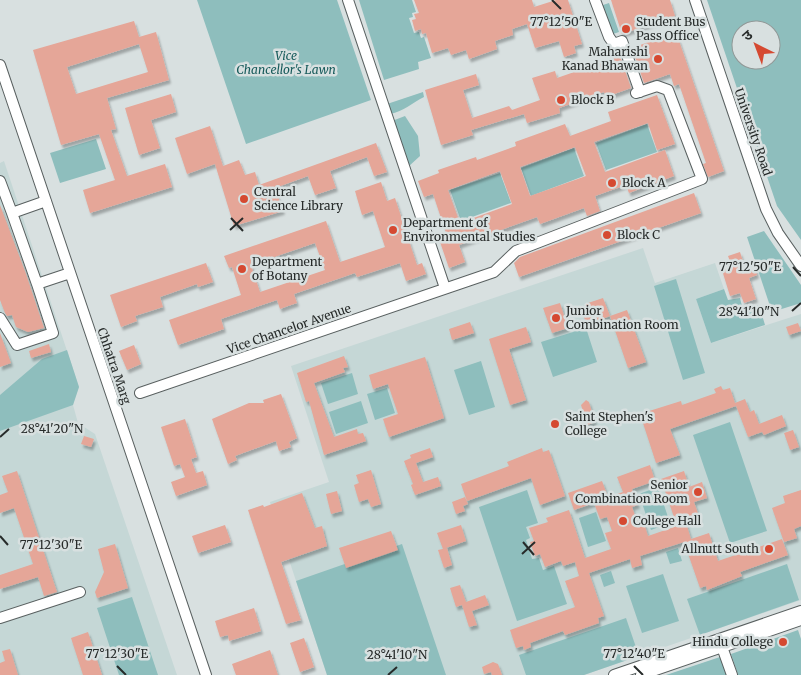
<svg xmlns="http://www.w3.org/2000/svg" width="801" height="675" viewBox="0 0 801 675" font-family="Merriweather,'Noto Sans Devanagari',serif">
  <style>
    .built { fill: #c5d7d6 }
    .green { fill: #8ebebd; fill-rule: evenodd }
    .building { fill: #e5a698; fill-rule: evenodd; filter: url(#shadow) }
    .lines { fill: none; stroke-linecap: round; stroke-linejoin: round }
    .minor-casing { stroke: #596060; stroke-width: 12 }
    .minor { stroke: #fff; stroke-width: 10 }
    .ticks { fill: none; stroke: #272b2a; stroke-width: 2 }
    .poi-dot { fill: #d54931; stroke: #d8e0e0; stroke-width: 2 }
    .labels { text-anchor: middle; stroke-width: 5; stroke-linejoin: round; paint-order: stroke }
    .poi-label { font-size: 12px; fill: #272b2a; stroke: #d8e0e0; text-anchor: start }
    .park-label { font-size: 12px; font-style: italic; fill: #165a5a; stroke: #d8e0e0 }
    .street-label { font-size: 12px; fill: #272b2a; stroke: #d8e0e0 }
    .ticks-label { font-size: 12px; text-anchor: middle; fill: #272b2a; stroke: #d8e0e0; stroke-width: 5; stroke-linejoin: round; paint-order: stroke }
  </style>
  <defs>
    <filter id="shadow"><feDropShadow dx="2" dy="3.5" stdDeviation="1" flood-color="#0004"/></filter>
  </defs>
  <rect width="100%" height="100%" fill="#d8e0e0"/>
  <path class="built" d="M 4,161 L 79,387 L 73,405 L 78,423 L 95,434 L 177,675 L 0,675 L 0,163 Z
    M 643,248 L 655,283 L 715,263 L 724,289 L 696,299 L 711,343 L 801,314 L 801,600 L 584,675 L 327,675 L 270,502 L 329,482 L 291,366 Z"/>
  <path class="green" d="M 197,0 L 337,0 L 371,100 L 246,144 Z
    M 359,0 L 412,0 L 416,12 L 412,13 L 413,17 L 409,18 L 414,33 L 419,32 L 421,38 L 424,37 L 431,58 L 418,62 L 419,69 L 384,80 Z
    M 707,0 L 801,0 L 801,240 L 777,206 ZM 741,30 L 771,30 L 771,60 L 741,60 Z
    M 609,3 L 619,32 L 610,35 L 600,6 Z
    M 423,92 L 424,97 C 412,103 404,111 390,114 L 387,104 Z
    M 405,116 L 418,136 L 420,156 L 408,167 L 392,121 Z
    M 647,124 L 657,152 L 606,170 L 596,143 Z
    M 96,139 L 106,169 L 60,183 L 50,153 Z
    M 574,148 L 584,176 L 531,196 L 521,168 Z
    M 500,173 L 511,203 L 461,221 L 450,190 Z
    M 764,231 L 801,285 L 801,303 L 772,312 L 747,237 Z
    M 676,279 L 705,373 L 683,380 L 654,286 Z
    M 724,289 L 728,300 L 740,298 L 743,310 L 759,305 L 765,325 L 711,343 L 696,299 Z
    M 586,328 L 597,362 L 553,377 L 541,342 Z
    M 67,350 L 79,387 L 73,405 L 0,431 L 0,395 L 42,359 Z
    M 481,361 L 495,407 L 469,415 L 454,370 Z
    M 352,373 L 358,394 L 328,404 L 321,383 Z
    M 387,388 L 395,413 L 375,420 L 367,394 Z
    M 361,401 L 368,423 L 336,434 L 329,412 Z
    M 730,422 L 767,531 L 730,543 L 693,435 Z
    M 658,487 L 670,523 L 651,530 L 639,494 Z
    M 527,490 L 538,523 L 526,527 L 530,538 L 526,540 L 532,559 L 539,558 L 543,570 L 554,566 L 567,604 L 517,621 L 479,507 Z
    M 596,512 L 606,541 L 588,547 L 579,518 Z
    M 402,544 L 446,675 L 327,675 L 296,581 Z
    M 678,548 L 682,561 L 670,564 L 666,552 Z
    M 787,564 L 799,600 L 700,635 L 687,599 Z
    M 611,571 L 615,583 L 604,587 L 600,575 Z
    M 663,574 L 679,621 L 642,633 L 626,586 Z
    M 132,597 L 158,675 L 119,675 L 97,608 Z
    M 626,618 L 639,656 L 584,675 L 526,675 L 519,655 Z
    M 798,630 L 801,639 L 801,675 L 738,675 L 731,654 Z
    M 723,656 L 729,675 L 666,675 Z"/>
  <path class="building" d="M 414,0 L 532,0 L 534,7 L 556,0 L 568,0 L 582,44 L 574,46 L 576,53 L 564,57 L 559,41 L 535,48 L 527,24 L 512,29 L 513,35 L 495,41 L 497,49 L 469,59 L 466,50 L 451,55 L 448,48 L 432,53 L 426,33 L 422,34 L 421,29 L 415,31 L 412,20 L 416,19 L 414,14 L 419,13 Z
    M 611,0 L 670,0 L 675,16 L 622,34 Z
    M 134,21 L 139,37 L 156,32 L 169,80 L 107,98 L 116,129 L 111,130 L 127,176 L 165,164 L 172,187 L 90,213 L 83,190 L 115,180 L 99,134 L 61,145 L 33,50 ZM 139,44 L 148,72 L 76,94 L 67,67 Z
    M 676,32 L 724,171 L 708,177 L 703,164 L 706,163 L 679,84 L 674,86 L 670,74 L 644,83 L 632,48 Z
    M 620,56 L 631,88 L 606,97 L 604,92 L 559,108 L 560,113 L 527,123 L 524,114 L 471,130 L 473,135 L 441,145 L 425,90 L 476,74 L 479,85 L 463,90 L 472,118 L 509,106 L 512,110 L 540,100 L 532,78 L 555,71 L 557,78 Z
    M 171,94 L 176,112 L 151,120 L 160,148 L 139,155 L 125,108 Z
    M 657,95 L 675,144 L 657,150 L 648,123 L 594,142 L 605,172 L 665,150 L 674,176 L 629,193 L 626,185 L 595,196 L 600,211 L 587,216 L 584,208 L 540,224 L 537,217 L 459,245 L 465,262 L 449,268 L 439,239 L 447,236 L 433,194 L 424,197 L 418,181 L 439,173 L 438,170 L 476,157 L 477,160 L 516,146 L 515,142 L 565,124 L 570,136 L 589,129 L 611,121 L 608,112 ZM 575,147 L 586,176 L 530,196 L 520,167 ZM 500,171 L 512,204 L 460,223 L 448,190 Z
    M 210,126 L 223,166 L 239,160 L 245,175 L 255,172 L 259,185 L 376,143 L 387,172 L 374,176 L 367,157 L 330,171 L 336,188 L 315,195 L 308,176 L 275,188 L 283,211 L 234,226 L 215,164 L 187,174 L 175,138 Z
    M 381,182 L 387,201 L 395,198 L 417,265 L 422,263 L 426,274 L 406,281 L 400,263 L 357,277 L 355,273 L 294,294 L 297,303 L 288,306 L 280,309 L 277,300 L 221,319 L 224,329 L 178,345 L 169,320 L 241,295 L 232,267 L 229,268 L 224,256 L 326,221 L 340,262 L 385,247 L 373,211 L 362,215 L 355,191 ZM 315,243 L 325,270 L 260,292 L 251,265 Z
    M 694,193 L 701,213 L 519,277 L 514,263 L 520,257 Z
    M 0,205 L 26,274 L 44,328 L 28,332 L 16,327 L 12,315 L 7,316 L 5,313 L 0,300 Z
    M 740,252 L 746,271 L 755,268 L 757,275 L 749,278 L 756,299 L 744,303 L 740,293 L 730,296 L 722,270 L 732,267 L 728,256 Z
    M 206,263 L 213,282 L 198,287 L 197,284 L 160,297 L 163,307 L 135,316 L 137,321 L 121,327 L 110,295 Z
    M 603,298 L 610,316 L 587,325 L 583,315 L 588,313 L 585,304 Z
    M 560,303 L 568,328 L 552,333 L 543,308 Z
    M 627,310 L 646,362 L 628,368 L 610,316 Z
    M 470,322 L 474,333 L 452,340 L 449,329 Z
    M 798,323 L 801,331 L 789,335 L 786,327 Z
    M 526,327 L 531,342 L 509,349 L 526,400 L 510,405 L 489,339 Z
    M 0,333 L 11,363 L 0,367 Z
    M 49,344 L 51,352 L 31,358 L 29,351 Z
    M 134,345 L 141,364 L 127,370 L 119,351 Z
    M 344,356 L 348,367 L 343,368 L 345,372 L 314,383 L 334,437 L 357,429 L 358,434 L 363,433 L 366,441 L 324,455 L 309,401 L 306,402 L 297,373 Z
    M 425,357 L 444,418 L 389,437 L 383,419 L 398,414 L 388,384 L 373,389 L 369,375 Z
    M 721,386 L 723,390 L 730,388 L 736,406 L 670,429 L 680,455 L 656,463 L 642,420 L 648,417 L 646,412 L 681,401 L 682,405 L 716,393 L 714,389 Z
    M 281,394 L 297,438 L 289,442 L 291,447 L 279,451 L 276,441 L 235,456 L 237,460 L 228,464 L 212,419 L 249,403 L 264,403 L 263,400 Z
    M 745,399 L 750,412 L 754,410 L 759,424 L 782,415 L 786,426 L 764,435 L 762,432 L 748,437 L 735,403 Z
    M 586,400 L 589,402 L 595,422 L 587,425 L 581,405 Z
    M 185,419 L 197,457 L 191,459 L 196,473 L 203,471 L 207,485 L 176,496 L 171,482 L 185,477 L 180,464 L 174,466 L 161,427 Z
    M 793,430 L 799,447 L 790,450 L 784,433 Z
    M 84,436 L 94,439 L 91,447 L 81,444 Z
    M 430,448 L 433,457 L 416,463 L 423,482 L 438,477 L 441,486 L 415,495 L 411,485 L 413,484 L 404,461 L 411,458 L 410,455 Z
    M 542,448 L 543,452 L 549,450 L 565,496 L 540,505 L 531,478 L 467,501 L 461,484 L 509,466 L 507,462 Z
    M 650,465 L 655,481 L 632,489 L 638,505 L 632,507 L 637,521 L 643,520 L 648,536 L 677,526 L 661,479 L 684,471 L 689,487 L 702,482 L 707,498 L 694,502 L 700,519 L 686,523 L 691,539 L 709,533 L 718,561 L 782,539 L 788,555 L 740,572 L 742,576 L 707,590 L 706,586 L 700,588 L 684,542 L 640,556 L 642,565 L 632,568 L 630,559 L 589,573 L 604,616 L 598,618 L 599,623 L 565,635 L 563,631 L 530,643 L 531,647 L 524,650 L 523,646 L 516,648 L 510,630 L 575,607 L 565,581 L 579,576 L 575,562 L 563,566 L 561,561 L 545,567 L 540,554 L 535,556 L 530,542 L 534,541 L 529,528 L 548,522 L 546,518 L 569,510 L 585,558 L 611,549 L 605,533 L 612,531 L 607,517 L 600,519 L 594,503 L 574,510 L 568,493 L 602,481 L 608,497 L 623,492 L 617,477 Z
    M 371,470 L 381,504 L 371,507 L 368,499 L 359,502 L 354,485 L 359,483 L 356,475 Z
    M 17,471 L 57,592 L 44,596 L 38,577 L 0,589 L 0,575 L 33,564 L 14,508 L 0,513 L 0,495 L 8,492 L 2,476 Z
    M 801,490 L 801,526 L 794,529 L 797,538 L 784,542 L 772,508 L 785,503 L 783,496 Z
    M 337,491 L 342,511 L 331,514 L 326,494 Z
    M 302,493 L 315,528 L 322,526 L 327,546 L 281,562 L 301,620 L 286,624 L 248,510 L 263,505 L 264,507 Z
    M 465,497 L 468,504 L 463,506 L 465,511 L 456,514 L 452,502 Z
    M 225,525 L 231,542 L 198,553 L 192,536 Z
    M 461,525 L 466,541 L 443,549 L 437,533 Z
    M 391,531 L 398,550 L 346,568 L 339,548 Z
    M 115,544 L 128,588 L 97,598 L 95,592 L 104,572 L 98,549 Z
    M 447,548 L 452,565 L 444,568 L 438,550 Z
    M 460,585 L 466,602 L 485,595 L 489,605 L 472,611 L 477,625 L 469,627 L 462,605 L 456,607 L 450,588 Z
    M 254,608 L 261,631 L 229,641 L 228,635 L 220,637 L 215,621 Z
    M 88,632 L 102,675 L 83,675 L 71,638 Z
    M 304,638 L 314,667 L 300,672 L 290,643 Z
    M 10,649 L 18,675 L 0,675 L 0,663 L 5,661 L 2,651 Z
    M 270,650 L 278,675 L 236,675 L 232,664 Z
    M 493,662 L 498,664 L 502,675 L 492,675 L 491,672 L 484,674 L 482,667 Z"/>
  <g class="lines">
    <g class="minor-casing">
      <path id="minor" d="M 348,0 L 445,288
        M 595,0 L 609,37 L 614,44 L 622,41 L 640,92
        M 695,0 L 766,209 L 778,233 L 801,266
        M 0,65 L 206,675
        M 0,181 L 12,213
        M 46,201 L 12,213 L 37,284 L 70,273
        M 0,318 L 17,345 L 53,333 L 37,284
        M 140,393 L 494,272 L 516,251 L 702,179 L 668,90 L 657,86 L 636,93
        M 0,618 L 80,592
        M 722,647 L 732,675
        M 614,675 L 801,611
        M 641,675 L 801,620"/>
    </g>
    <use href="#minor" class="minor"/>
  </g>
  <path class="ticks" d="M 552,0 L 561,9M 231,218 L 243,231M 230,230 L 243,218M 793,267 L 801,276M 792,311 L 801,303M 0,437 L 9,429M 0,536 L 8,545M 523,542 L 534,555M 522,554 L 535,542M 117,666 L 126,675M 634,666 L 643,675M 388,675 L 397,667"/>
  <g class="poi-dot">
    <circle cx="626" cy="29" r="5"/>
    <circle cx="658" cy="59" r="5"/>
    <circle cx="561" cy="100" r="5"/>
    <circle cx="612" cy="183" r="5"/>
    <circle cx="244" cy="199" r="5"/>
    <circle cx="393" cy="230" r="5"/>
    <circle cx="607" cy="235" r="5"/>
    <circle cx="242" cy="269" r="5"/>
    <circle cx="556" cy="318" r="5"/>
    <circle cx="555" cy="424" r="5"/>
    <circle cx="698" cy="492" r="5"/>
    <circle cx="623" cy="521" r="5"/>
    <circle cx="769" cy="549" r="5"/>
    <circle cx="783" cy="642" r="5"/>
  </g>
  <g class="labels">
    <g class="poi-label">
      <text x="636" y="26">Student Bus<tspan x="636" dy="14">Pass Office</tspan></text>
      <text x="648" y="56" text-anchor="end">Maharishi<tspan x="648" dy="14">Kanad Bhawan</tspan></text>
      <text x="571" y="104">Block B</text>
      <text x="622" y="187">Block A</text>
      <text x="254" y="196">Central<tspan x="254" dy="14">Science Library</tspan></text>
      <text x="403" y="227">Department of<tspan x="403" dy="14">Environmental Studies</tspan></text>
      <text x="617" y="239">Block C</text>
      <text x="252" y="266">Department<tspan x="252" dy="14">of Botany</tspan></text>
      <text x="566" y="315">Junior<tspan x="566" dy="14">Combination Room</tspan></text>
      <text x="565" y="421">Saint Stephen's<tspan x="565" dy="14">College</tspan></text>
      <text x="688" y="489" text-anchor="end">Senior<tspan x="688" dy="14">Combination Room</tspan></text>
      <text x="633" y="525">College Hall</text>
      <text x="759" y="553" text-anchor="end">Allnutt South</text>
      <text x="773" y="646" text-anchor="end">Hindu College</text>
    </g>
    <g class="park-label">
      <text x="286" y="60">Vice<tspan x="286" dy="14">Chancellor's Lawn</tspan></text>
    </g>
    <g class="street-label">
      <text transform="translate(753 132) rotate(71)" y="4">University Road</text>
      <text transform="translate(289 329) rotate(-19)" y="4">Vice Chancelor Avenue</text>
      <text transform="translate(114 366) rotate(71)" y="4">Chhatra Marg</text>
    </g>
  </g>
  <g class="ticks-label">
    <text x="561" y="26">77°12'50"E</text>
    <text x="750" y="271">77°12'50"E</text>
    <text x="749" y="316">28°41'10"N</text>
    <text x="52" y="433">28°41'20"N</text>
    <text x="51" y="549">77°12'30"E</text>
    <text x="117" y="658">77°12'30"E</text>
    <text x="634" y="658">77°12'40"E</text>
    <text x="397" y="659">28°41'10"N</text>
  </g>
  <g transform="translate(756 45) rotate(318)"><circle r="24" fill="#d8e0e0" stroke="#919897"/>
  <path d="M0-4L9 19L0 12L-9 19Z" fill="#d54931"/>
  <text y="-8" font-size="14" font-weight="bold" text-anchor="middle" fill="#272b2a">उ</text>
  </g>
</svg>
